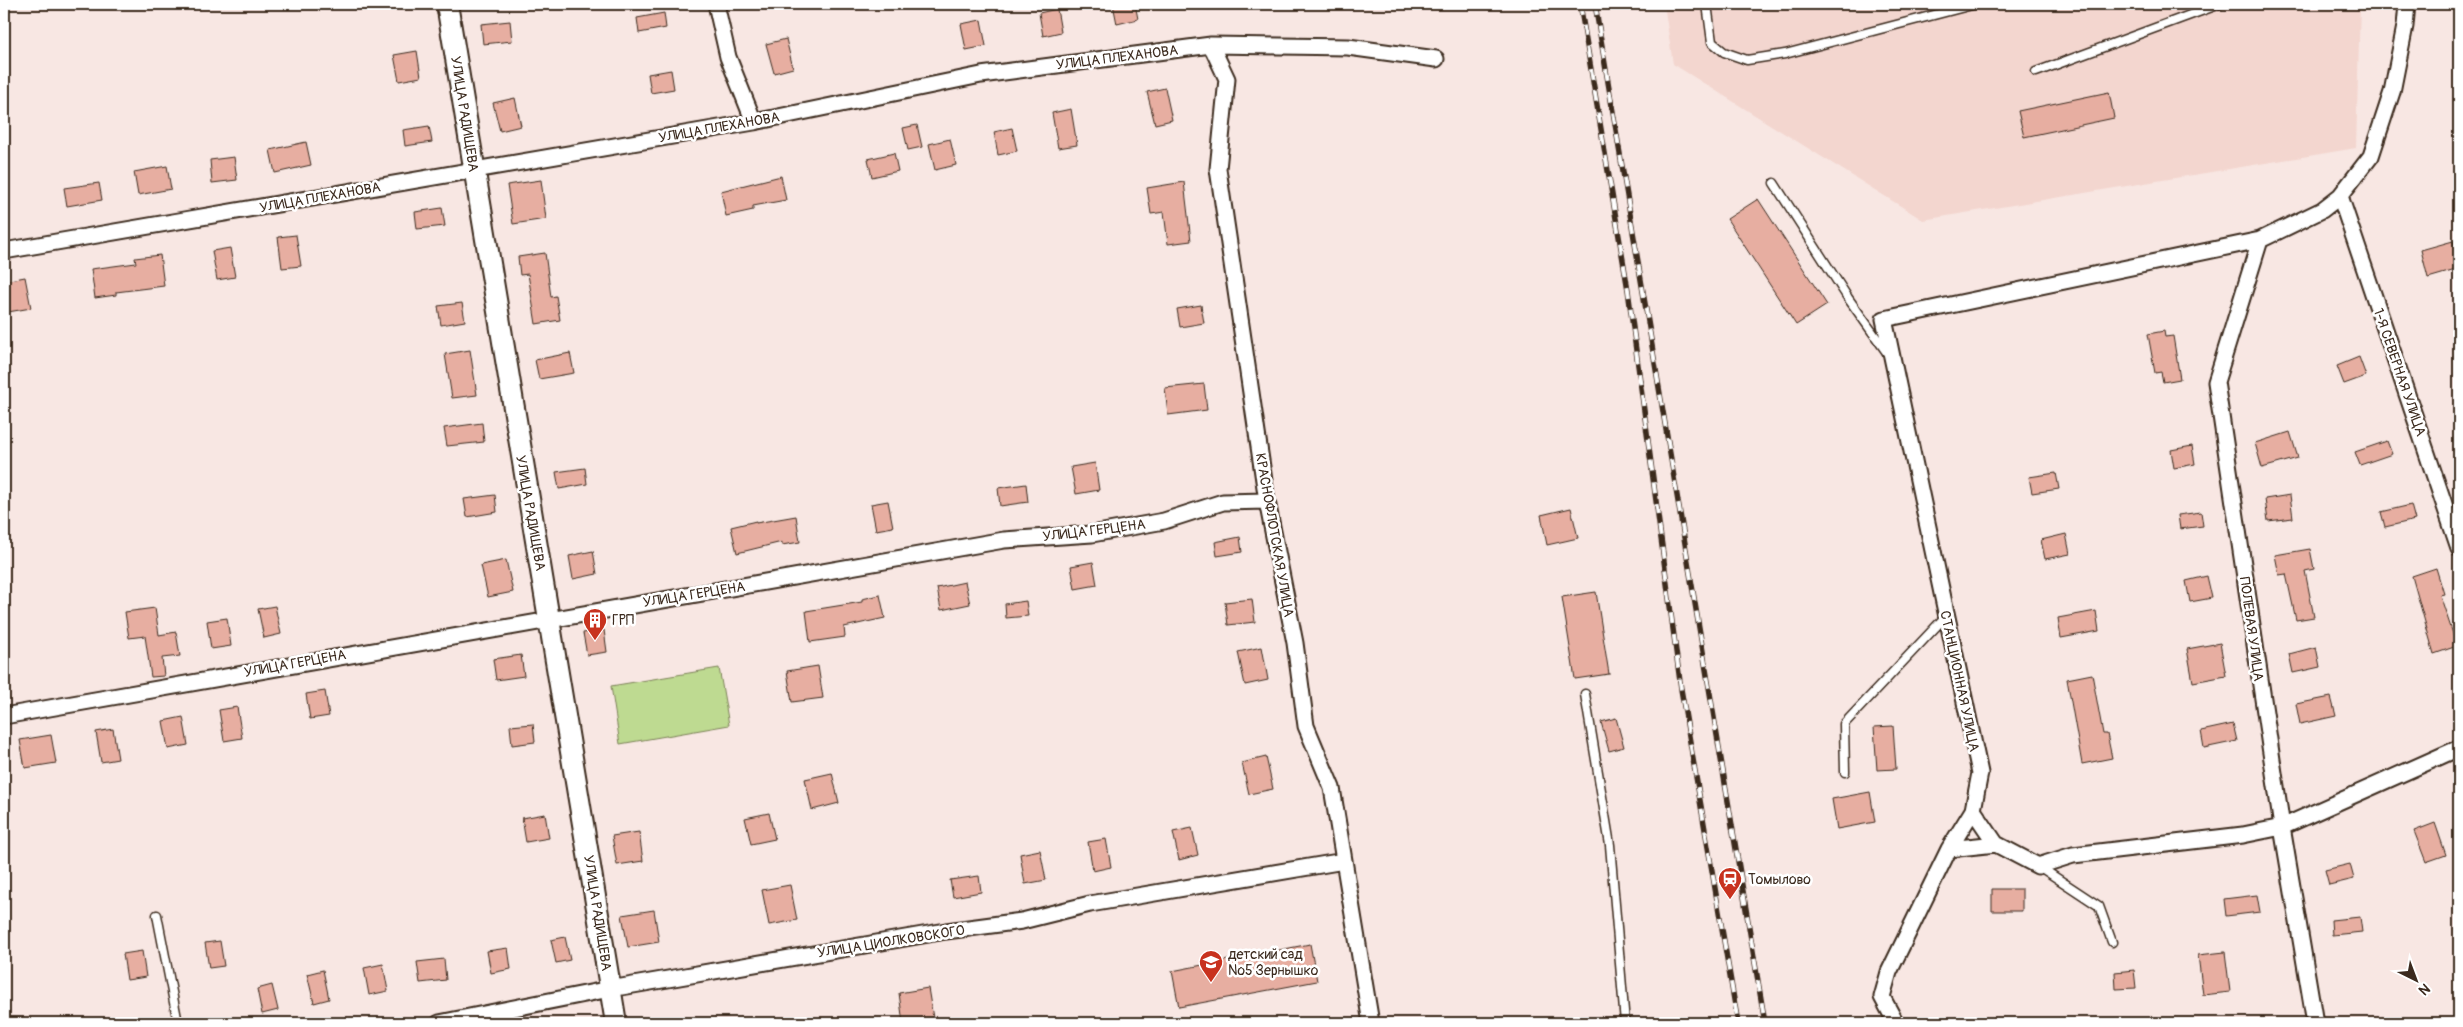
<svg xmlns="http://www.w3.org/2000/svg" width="2463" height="1027" viewBox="0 0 2463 1027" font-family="Pangolin,sans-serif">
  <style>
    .built { fill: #f3d6cf }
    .green { fill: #beda91; stroke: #7c8258 }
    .building { fill: #e7aea1; stroke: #3b2a1e }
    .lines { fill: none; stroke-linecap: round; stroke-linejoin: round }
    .lane-casing { stroke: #3b2a1e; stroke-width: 11 }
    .street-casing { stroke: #3b2a1e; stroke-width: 19 }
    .secondary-casing { stroke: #3b2a1e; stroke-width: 24 }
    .lane { stroke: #fff; stroke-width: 8 }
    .street { stroke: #fff; stroke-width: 15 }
    .secondary { stroke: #fff; stroke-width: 20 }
    .rail-casing { stroke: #3b2a1e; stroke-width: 5.5 }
    .rail { stroke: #fff; stroke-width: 4; stroke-dasharray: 11; stroke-linecap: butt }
    .labels { text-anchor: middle; stroke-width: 5; stroke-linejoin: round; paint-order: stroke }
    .street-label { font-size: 14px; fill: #3b2a1e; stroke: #fff }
    .poi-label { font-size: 14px; fill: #3b2a1e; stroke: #fff; text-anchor: start }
  </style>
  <rect width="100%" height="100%" fill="#f8e7e3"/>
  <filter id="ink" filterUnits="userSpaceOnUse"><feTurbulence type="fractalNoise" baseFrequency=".02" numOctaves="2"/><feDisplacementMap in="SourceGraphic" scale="10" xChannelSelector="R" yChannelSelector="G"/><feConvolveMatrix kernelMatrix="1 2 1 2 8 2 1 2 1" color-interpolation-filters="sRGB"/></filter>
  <g filter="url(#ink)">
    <path class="built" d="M 1664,4 L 2360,4 L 2356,148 L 1923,220 L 1673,64 Z"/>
    <path class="green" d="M 719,668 L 729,725 L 620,744 L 611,686 Z"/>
    <path class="building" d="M 1113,4 L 1135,4 L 1138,19 L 1117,24 Z
      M 1057,9 L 1061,32 L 1043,36 L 1039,13 Z
      M 664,13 L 666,28 L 639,33 L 637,18 Z
      M 981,20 L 986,46 L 966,50 L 961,24 Z
      M 510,21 L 512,41 L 483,44 L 481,24 Z
      M 786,39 L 793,68 L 774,73 L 766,44 Z
      M 417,51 L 421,77 L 399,81 L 394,55 Z
      M 671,70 L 674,89 L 651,93 L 648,74 Z
      M 1165,88 L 1172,120 L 1155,124 L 1147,92 Z
      M 2109,92 L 2114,118 L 2024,137 L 2018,111 Z
      M 515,98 L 521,126 L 500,131 L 493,103 Z
      M 1071,109 L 1077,145 L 1058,148 L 1052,113 Z
      M 917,125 L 922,147 L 908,150 L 903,128 Z
      M 429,126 L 432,142 L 405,146 L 403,130 Z
      M 1012,128 L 1017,151 L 998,155 L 994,132 Z
      M 950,139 L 956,165 L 935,170 L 929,144 Z
      M 306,142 L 311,165 L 275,173 L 270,150 Z
      M 894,153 L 898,171 L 872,177 L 868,159 Z
      M 234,157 L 237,180 L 212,183 L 210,160 Z
      M 167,166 L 171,189 L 138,195 L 134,172 Z
      M 781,176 L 786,200 L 753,206 L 753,210 L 726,216 L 721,191 Z
      M 541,180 L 546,219 L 513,224 L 507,185 Z
      M 1184,182 L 1191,241 L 1168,244 L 1164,212 L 1151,214 L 1147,188 Z
      M 99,183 L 102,200 L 67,206 L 64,188 Z
      M 1758,199 L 1827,305 L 1796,325 L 1727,219 Z
      M 442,208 L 445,226 L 417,229 L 415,212 Z
      M 296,235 L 301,266 L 282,268 L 278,237 Z
      M 2453,241 L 2459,269 L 2428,278 L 2421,250 Z
      M 230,248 L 235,277 L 217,280 L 212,251 Z
      M 545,253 L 551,297 L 556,296 L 560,320 L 536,324 L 528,274 L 520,275 L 518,257 Z
      M 160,255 L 164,286 L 116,292 L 116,295 L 95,298 L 91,269 L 136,263 L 135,258 Z
      M 25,277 L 31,308 L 8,312 L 4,281 Z
      M 462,303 L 465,321 L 441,325 L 438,306 Z
      M 1201,305 L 1204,323 L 1180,327 L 1177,309 Z
      M 2164,331 L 2165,337 L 2173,336 L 2180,379 L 2163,382 L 2161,372 L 2155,373 L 2148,334 Z
      M 470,350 L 477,395 L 452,398 L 445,354 Z
      M 570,353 L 574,373 L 539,379 L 535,360 Z
      M 2359,357 L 2366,376 L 2344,384 L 2337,366 Z
      M 1204,384 L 1207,410 L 1168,415 L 1165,388 Z
      M 482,423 L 484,442 L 447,446 L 444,428 Z
      M 2290,432 L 2298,458 L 2262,468 L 2255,443 Z
      M 2387,441 L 2392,454 L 2360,465 L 2355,452 Z
      M 2192,446 L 2195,464 L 2174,468 L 2171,450 Z
      M 1095,463 L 1099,490 L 1076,494 L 1071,467 Z
      M 585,468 L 587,484 L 559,489 L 556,472 Z
      M 2056,473 L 2059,489 L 2032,493 L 2029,477 Z
      M 1026,484 L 1028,502 L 1000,506 L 998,488 Z
      M 495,495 L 497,512 L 467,517 L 464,499 Z
      M 2290,495 L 2293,518 L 2268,521 L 2265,499 Z
      M 888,501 L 893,527 L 876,530 L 871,504 Z
      M 2411,505 L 2415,520 L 2385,527 L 2381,512 Z
      M 1571,508 L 1578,538 L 1547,545 L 1541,515 Z
      M 2201,512 L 2203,526 L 2180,529 L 2178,515 Z
      M 796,516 L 800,542 L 782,545 L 782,542 L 737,553 L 731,527 L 756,521 L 756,523 Z
      M 2066,534 L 2070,554 L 2045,559 L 2041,540 Z
      M 1240,537 L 1242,552 L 1217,556 L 1215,542 Z
      M 2310,549 L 2314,569 L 2305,571 L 2314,617 L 2296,620 L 2286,574 L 2279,575 L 2275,555 Z
      M 593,551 L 597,574 L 573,579 L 569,556 Z
      M 506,560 L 513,592 L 488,597 L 481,565 Z
      M 1093,562 L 1097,585 L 1075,589 L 1071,566 Z
      M 2436,568 L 2444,594 L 2440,595 L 2457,646 L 2434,654 L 2412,576 Z
      M 2207,576 L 2212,598 L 2190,602 L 2186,581 Z
      M 965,582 L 970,604 L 941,610 L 937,588 Z
      M 1596,592 L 1609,674 L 1575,679 L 1562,597 Z
      M 880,595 L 885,618 L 844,627 L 845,637 L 810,642 L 806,611 L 862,602 L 862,599 Z
      M 1252,599 L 1255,622 L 1228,625 L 1225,602 Z
      M 1026,601 L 1028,616 L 1006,618 L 1005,604 Z
      M 275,606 L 281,634 L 264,638 L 258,609 Z
      M 155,608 L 159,635 L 176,632 L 180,656 L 162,658 L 164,676 L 151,677 L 145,636 L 129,638 L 125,612 Z
      M 2096,611 L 2099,631 L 2061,638 L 2058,618 Z
      M 227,618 L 231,646 L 211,649 L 207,621 Z
      M 604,630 L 607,652 L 587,655 L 583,633 Z
      M 2220,643 L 2226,676 L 2193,682 L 2187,649 Z
      M 1262,647 L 1268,680 L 1245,685 L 1238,652 Z
      M 2316,647 L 2320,667 L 2293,673 L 2289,654 Z
      M 521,655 L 524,676 L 496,680 L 493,659 Z
      M 818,666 L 823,698 L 792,702 L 787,671 Z
      M 2092,674 L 2103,734 L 2107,734 L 2112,758 L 2082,764 L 2067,679 Z
      M 325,691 L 329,716 L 310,719 L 306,694 Z
      M 2331,697 L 2336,716 L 2300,724 L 2296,704 Z
      M 237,707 L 242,738 L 224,741 L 219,710 Z
      M 183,717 L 188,745 L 168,749 L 163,721 Z
      M 1616,718 L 1624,747 L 1609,751 L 1601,722 Z
      M 533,724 L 535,742 L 512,745 L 510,726 Z
      M 2233,724 L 2237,741 L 2204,748 L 2201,731 Z
      M 1893,726 L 1896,769 L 1877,770 L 1874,727 Z
      M 113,729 L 118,759 L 101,762 L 96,732 Z
      M 51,735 L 56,763 L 25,768 L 20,740 Z
      M 1266,757 L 1273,789 L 1249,794 L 1242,763 Z
      M 832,773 L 839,803 L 812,810 L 805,779 Z
      M 1870,792 L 1875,822 L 1837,829 L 1832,799 Z
      M 769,813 L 775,839 L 751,844 L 745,818 Z
      M 545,814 L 549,838 L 526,842 L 522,818 Z
      M 2435,823 L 2446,855 L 2426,862 L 2414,831 Z
      M 1192,828 L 1198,855 L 1179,860 L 1173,832 Z
      M 639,832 L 643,861 L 617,865 L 612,836 Z
      M 1106,839 L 1111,867 L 1093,871 L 1088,842 Z
      M 1040,850 L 1046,880 L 1025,884 L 1020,854 Z
      M 2350,864 L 2354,879 L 2329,885 L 2325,870 Z
      M 979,876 L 981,892 L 953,897 L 950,880 Z
      M 790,885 L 797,920 L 769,925 L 762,890 Z
      M 1992,889 L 2022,889 L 2022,911 L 1992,911 Z
      M 2257,895 L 2260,912 L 2226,916 L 2224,899 Z
      M 654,910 L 659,942 L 628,947 L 622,915 Z
      M 2360,917 L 2362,932 L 2332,935 L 2331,920 Z
      M 565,937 L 570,960 L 556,963 L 551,940 Z
      M 220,941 L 224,966 L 209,968 L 205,943 Z
      M 1310,944 L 1317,981 L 1179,1007 L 1172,971 Z
      M 508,948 L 511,969 L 491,973 L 487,951 Z
      M 142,951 L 146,977 L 127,980 L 123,954 Z
      M 2225,952 L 2230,992 L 2203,995 L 2198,955 Z
      M 444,959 L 446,980 L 420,983 L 417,962 Z
      M 383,964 L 388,991 L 369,995 L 364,968 Z
      M 323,970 L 329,999 L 314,1003 L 307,974 Z
      M 2134,970 L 2136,988 L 2116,989 L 2115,972 Z
      M 272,985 L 278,1010 L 262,1014 L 257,989 Z
      M 928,988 L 933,1018 L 903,1023 L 899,993 Z"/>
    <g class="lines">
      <g class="lane-casing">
        <path id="lane" d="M 1707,4 L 1712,42 L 1724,52 L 1747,60 L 1785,54 L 1976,4
          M 2036,72 L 2220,4
          M 1774,183 L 1848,298 L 1888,354
          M 1585,694 L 1610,845 L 1625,1023
          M 1845,772 L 1844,724 L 1946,616
          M 2040,867 L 2099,906 L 2112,942
          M 157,915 L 178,1023"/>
      </g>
      <g class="street-casing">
        <path id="street" d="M 716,4 L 728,57 L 754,122
          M 1211,45 L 1227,79 L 1218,169 L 1267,501 L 1295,643 L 1306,726 L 1332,788 L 1371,1023
          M 2340,196 L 2459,548
          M 2260,240 L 2216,382 L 2282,827 L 2315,1023
          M 4,251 L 754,122 L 981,75 L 1211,45 L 1348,47 L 1436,59
          M 4,716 L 1004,540 L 1092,534 L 1164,521 L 1223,502 L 1267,501
          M 1973,810 L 1996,844
          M 1949,849 L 1996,844 L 2038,866 L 2073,855 L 2243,835 L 2282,827 L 2459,748
          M 439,1023 L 610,989 L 946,931 L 1022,921 L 1090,904 L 1344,861
          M 1896,1023 L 1882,997 L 1889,972 L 1949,849 L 1973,810 L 1980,773 L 1884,319 L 2260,240 L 2322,210 L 2340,196 L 2371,156 L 2392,92 L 2405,26 L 2407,4"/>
      </g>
      <g class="secondary-casing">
        <path id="secondary" d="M 447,4 L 616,1023"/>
      </g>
      <use href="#lane" class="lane"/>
      <use href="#street" class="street"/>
      <use href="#secondary" class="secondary"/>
      <g class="rail-casing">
        <path id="rail" d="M 1580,4 L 1628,290 L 1681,689 L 1738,1023
          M 1595,4 L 1765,1023"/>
      </g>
      <use href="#rail" class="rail"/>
    </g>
  </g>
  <defs>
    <g id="building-pin" transform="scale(1.25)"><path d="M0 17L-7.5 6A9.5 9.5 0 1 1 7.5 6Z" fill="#c8321e" stroke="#fff"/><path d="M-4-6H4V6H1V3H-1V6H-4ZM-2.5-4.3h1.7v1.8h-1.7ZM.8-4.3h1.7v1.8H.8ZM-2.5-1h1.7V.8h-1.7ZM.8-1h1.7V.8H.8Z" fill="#fff"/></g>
    <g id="station-pin" transform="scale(1.25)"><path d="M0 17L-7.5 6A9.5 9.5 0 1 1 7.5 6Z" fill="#c8321e" stroke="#fff"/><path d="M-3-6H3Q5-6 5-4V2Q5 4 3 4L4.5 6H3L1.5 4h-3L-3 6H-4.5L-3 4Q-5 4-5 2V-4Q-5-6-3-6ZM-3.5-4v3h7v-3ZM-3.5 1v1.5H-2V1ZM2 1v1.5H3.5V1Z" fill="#fff"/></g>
    <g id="school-pin" transform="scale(1.25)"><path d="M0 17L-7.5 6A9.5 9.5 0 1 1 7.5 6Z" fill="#c8321e" stroke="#fff"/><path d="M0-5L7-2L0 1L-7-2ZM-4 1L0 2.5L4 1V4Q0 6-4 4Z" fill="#fff"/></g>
  </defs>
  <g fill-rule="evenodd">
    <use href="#building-pin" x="595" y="620"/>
    <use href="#station-pin" x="1730" y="879"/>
    <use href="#school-pin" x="1211" y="962"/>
  </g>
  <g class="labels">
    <g class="street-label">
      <text transform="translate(1117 57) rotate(-7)" y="5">УЛИЦА ПЛЕХАНОВА</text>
      <text transform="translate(465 114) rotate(81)" y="5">УЛИЦА РАДИЩЕВА</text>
      <text transform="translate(719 127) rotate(-10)" y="5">УЛИЦА ПЛЕХАНОВА</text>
      <text transform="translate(320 197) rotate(-10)" y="5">УЛИЦА ПЛЕХАНОВА</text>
      <text transform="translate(2400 372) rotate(71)" y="5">1-Я СЕВЕРНАЯ УЛИЦА</text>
      <text transform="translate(531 513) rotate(80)" y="5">УЛИЦА РАДИЩЕВА</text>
      <text transform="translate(1094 530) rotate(-7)" y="5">УЛИЦА ГЕРЦЕНА</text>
      <text transform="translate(1275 535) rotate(80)" y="5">КРАСНОФЛОТСКАЯ УЛИЦА</text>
      <text transform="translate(694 594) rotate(-9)" y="5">УЛИЦА ГЕРЦЕНА</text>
      <text transform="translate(2252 629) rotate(82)" y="5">ПОЛЕВАЯ УЛИЦА</text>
      <text transform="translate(295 663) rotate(-10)" y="5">УЛИЦА ГЕРЦЕНА</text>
      <text transform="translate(1960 681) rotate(78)" y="5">СТАНЦИОННАЯ УЛИЦА</text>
      <text transform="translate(598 913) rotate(81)" y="5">УЛИЦА РАДИЩЕВА</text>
      <text transform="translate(891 941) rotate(-9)" y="5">УЛИЦА ЦИОЛКОВСКОГО</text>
    </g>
    <g class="poi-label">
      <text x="612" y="625">ГРП</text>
      <text x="1748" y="884">Томылово</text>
      <text x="1228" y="959">детский сад<tspan x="1228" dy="16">№5 Зернышко</tspan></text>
    </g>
  </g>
  <rect width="2463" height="1027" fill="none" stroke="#fff" stroke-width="20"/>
  <rect x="10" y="10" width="2443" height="1007" fill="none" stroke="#3b2a1e" stroke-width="2" filter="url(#ink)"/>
  <g transform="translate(2416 980) rotate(138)" stroke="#ffffff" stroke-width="4" paint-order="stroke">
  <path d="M0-4L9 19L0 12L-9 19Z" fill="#3b2a1e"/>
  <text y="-8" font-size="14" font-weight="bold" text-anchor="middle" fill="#3b2a1e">N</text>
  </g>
</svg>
